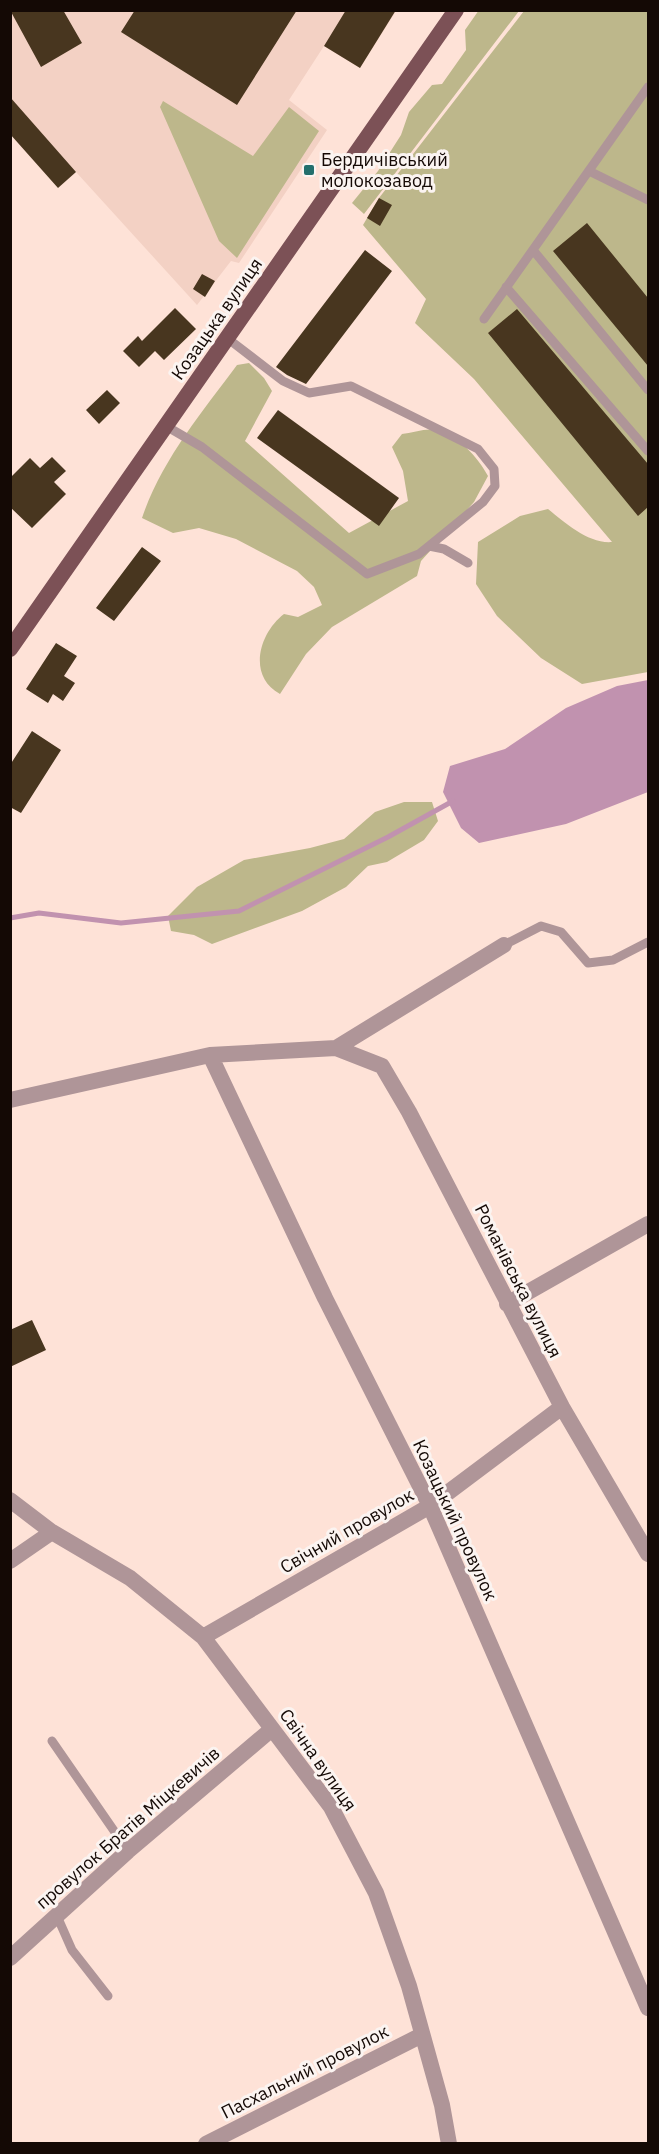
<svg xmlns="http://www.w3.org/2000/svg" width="659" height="2154" viewBox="0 0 659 2154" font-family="'IBM Plex Sans',sans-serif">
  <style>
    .built { fill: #f3d1c4 }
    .green { fill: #bdb78b }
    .water { fill: #c192af }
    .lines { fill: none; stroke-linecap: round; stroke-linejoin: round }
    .stream { stroke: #c192af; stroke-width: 5 }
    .building { fill: #48361f }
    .service { stroke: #af9598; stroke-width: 9 }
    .minor { stroke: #af9598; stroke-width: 16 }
    .primary { stroke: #7c5156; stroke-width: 16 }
    .poi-dot { fill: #246f6c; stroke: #fbf4f1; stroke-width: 2 }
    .labels { text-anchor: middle; stroke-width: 6; stroke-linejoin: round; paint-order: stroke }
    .poi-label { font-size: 18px; fill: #140905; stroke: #fbf4f1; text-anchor: start }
    .street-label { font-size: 18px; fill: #140905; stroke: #fbf4f1 }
  </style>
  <rect width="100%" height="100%" fill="#fee2d7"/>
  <path class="built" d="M 10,11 L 396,11 L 360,68 L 324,46 L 289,100 L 327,130 L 239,263 L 231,261 L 197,305 L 76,172 L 11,134 Z"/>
  <path class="green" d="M 479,10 L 519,11 L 364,214 L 352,203 L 378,171 L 401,135 L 409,112 L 432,85 L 442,84 L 466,50 L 465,30 Z
    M 524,11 L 648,11 L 648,672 L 582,684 L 541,658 L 497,616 L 476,584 L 478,542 L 520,516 L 548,509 C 565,523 589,544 612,542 L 474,379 L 415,323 L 426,299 L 363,225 L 379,198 Z
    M 163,101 L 253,156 L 289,107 L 319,131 L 237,258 L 219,241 L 160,107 Z
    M 249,363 L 264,378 L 272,391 L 245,441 L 349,533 L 408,501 L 403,471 L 392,447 L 402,434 C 412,433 426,428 435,430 C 459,436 477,456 488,476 L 474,502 L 421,561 L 417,576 L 332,627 L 306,654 L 280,694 C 247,676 259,633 284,614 L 298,617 L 322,605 L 314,587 L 297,571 L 236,539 L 199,528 L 173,533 L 142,518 C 161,461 202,412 237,365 Z
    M 404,802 L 432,802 L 438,821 L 424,840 L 387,862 L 368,866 L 346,887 L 302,911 L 212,944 L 194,935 L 171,931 L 168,916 L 197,887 L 244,860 L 310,848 L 344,839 L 375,812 Z"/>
  <path class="water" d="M 648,680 L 648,792 L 566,824 L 479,843 L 461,828 L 443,792 L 450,766 L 505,749 L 566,708 L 617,686 Z"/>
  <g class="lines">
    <path class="stream" d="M 10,918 L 39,913 L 121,923 L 239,911 L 388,837 L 453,801"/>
  </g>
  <path class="building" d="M 10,10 L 63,10 L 82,43 L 41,67 Z
    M 135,10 L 297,10 L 237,105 L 121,32 Z
    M 346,10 L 396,10 L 360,68 L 324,46 Z
    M 10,97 L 76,172 L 58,188 L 10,134 Z
    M 379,198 L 392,205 L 380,226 L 367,218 Z
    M 587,223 L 648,298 L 648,366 L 553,251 Z
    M 365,250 L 392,271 L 306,384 L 287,375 L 276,367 Z
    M 202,274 L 215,281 L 205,297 L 193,289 Z
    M 175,308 L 196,329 L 164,360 L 155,351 L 139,367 L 123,351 L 138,336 L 142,341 Z
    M 517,309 L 648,464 L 648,507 L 638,516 L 488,333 Z
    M 107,390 L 120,403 L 99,424 L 86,410 Z
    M 278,410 L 399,498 L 379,526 L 257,438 Z
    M 52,457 L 66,471 L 54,482 L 66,494 L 32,528 L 10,507 L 10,478 L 30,458 L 40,468 Z
    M 142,547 L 161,561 L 114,621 L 96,608 Z
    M 56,643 L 77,656 L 64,676 L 75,683 L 63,701 L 53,694 L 48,703 L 26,689 Z
    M 32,731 L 61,750 L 21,813 L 10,807 L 10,765 Z
    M 32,1320 L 46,1350 L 10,1367 L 10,1330 Z"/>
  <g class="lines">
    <path class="service" d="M 589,171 L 648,200
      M 533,250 L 648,390
      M 506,287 L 648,451
      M 484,319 L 648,87
      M 227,338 L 283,381 L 309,393 L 351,386 L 478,449 L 494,469 L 495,486 L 483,502 L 429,546
      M 166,426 L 202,447 L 367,574 L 419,554 L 429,546 L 444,549 L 468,563
      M 504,945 L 541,926 L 561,932 L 588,963 L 613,960 L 648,942
      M 52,1741 L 128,1851
      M 57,1916 L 72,1950 L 108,1996"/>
    <path class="minor" d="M 336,1048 L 504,945
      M 210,1055 L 325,1298 L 430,1506 L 648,2008
      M 10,1100 L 210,1055 L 336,1048 L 382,1066 L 409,1112 L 562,1407 L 648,1554
      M 507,1304 L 648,1224
      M 10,1500 L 52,1532 L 130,1578 L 203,1637 L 331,1807 L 376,1893 L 409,1986 L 442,2105 L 449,2144
      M 10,1561 L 52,1532
      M 203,1637 L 430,1506 L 562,1407
      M 10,1958 L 128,1851 L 272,1729
      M 206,2144 L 422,2035"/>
    <path class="primary" d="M 10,649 L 456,10"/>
  </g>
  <rect class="poi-dot" x="303" y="164" width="12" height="12" rx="3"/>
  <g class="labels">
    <g class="poi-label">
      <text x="321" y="166">Бердичівський<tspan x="321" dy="21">молокозавод</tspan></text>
    </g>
    <g class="street-label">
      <text transform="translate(217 319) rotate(-55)" y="6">Козацька вулиця</text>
      <text transform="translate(518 1281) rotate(63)" y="6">Романівська вулиця</text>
      <text transform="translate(455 1520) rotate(65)" y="6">Козацький провулок</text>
      <text transform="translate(347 1531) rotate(-30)" y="6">Свічний провулок</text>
      <text transform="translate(318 1760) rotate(55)" y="6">Свічна вулиця</text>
      <text transform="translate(128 1828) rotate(-41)" y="6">провулок Братів Міцкевичів</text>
      <text transform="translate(305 2072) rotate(-27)" y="6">Пасхальний провулок</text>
    </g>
  </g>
  <rect width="659" height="2154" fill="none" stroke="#140905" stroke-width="24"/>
</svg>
